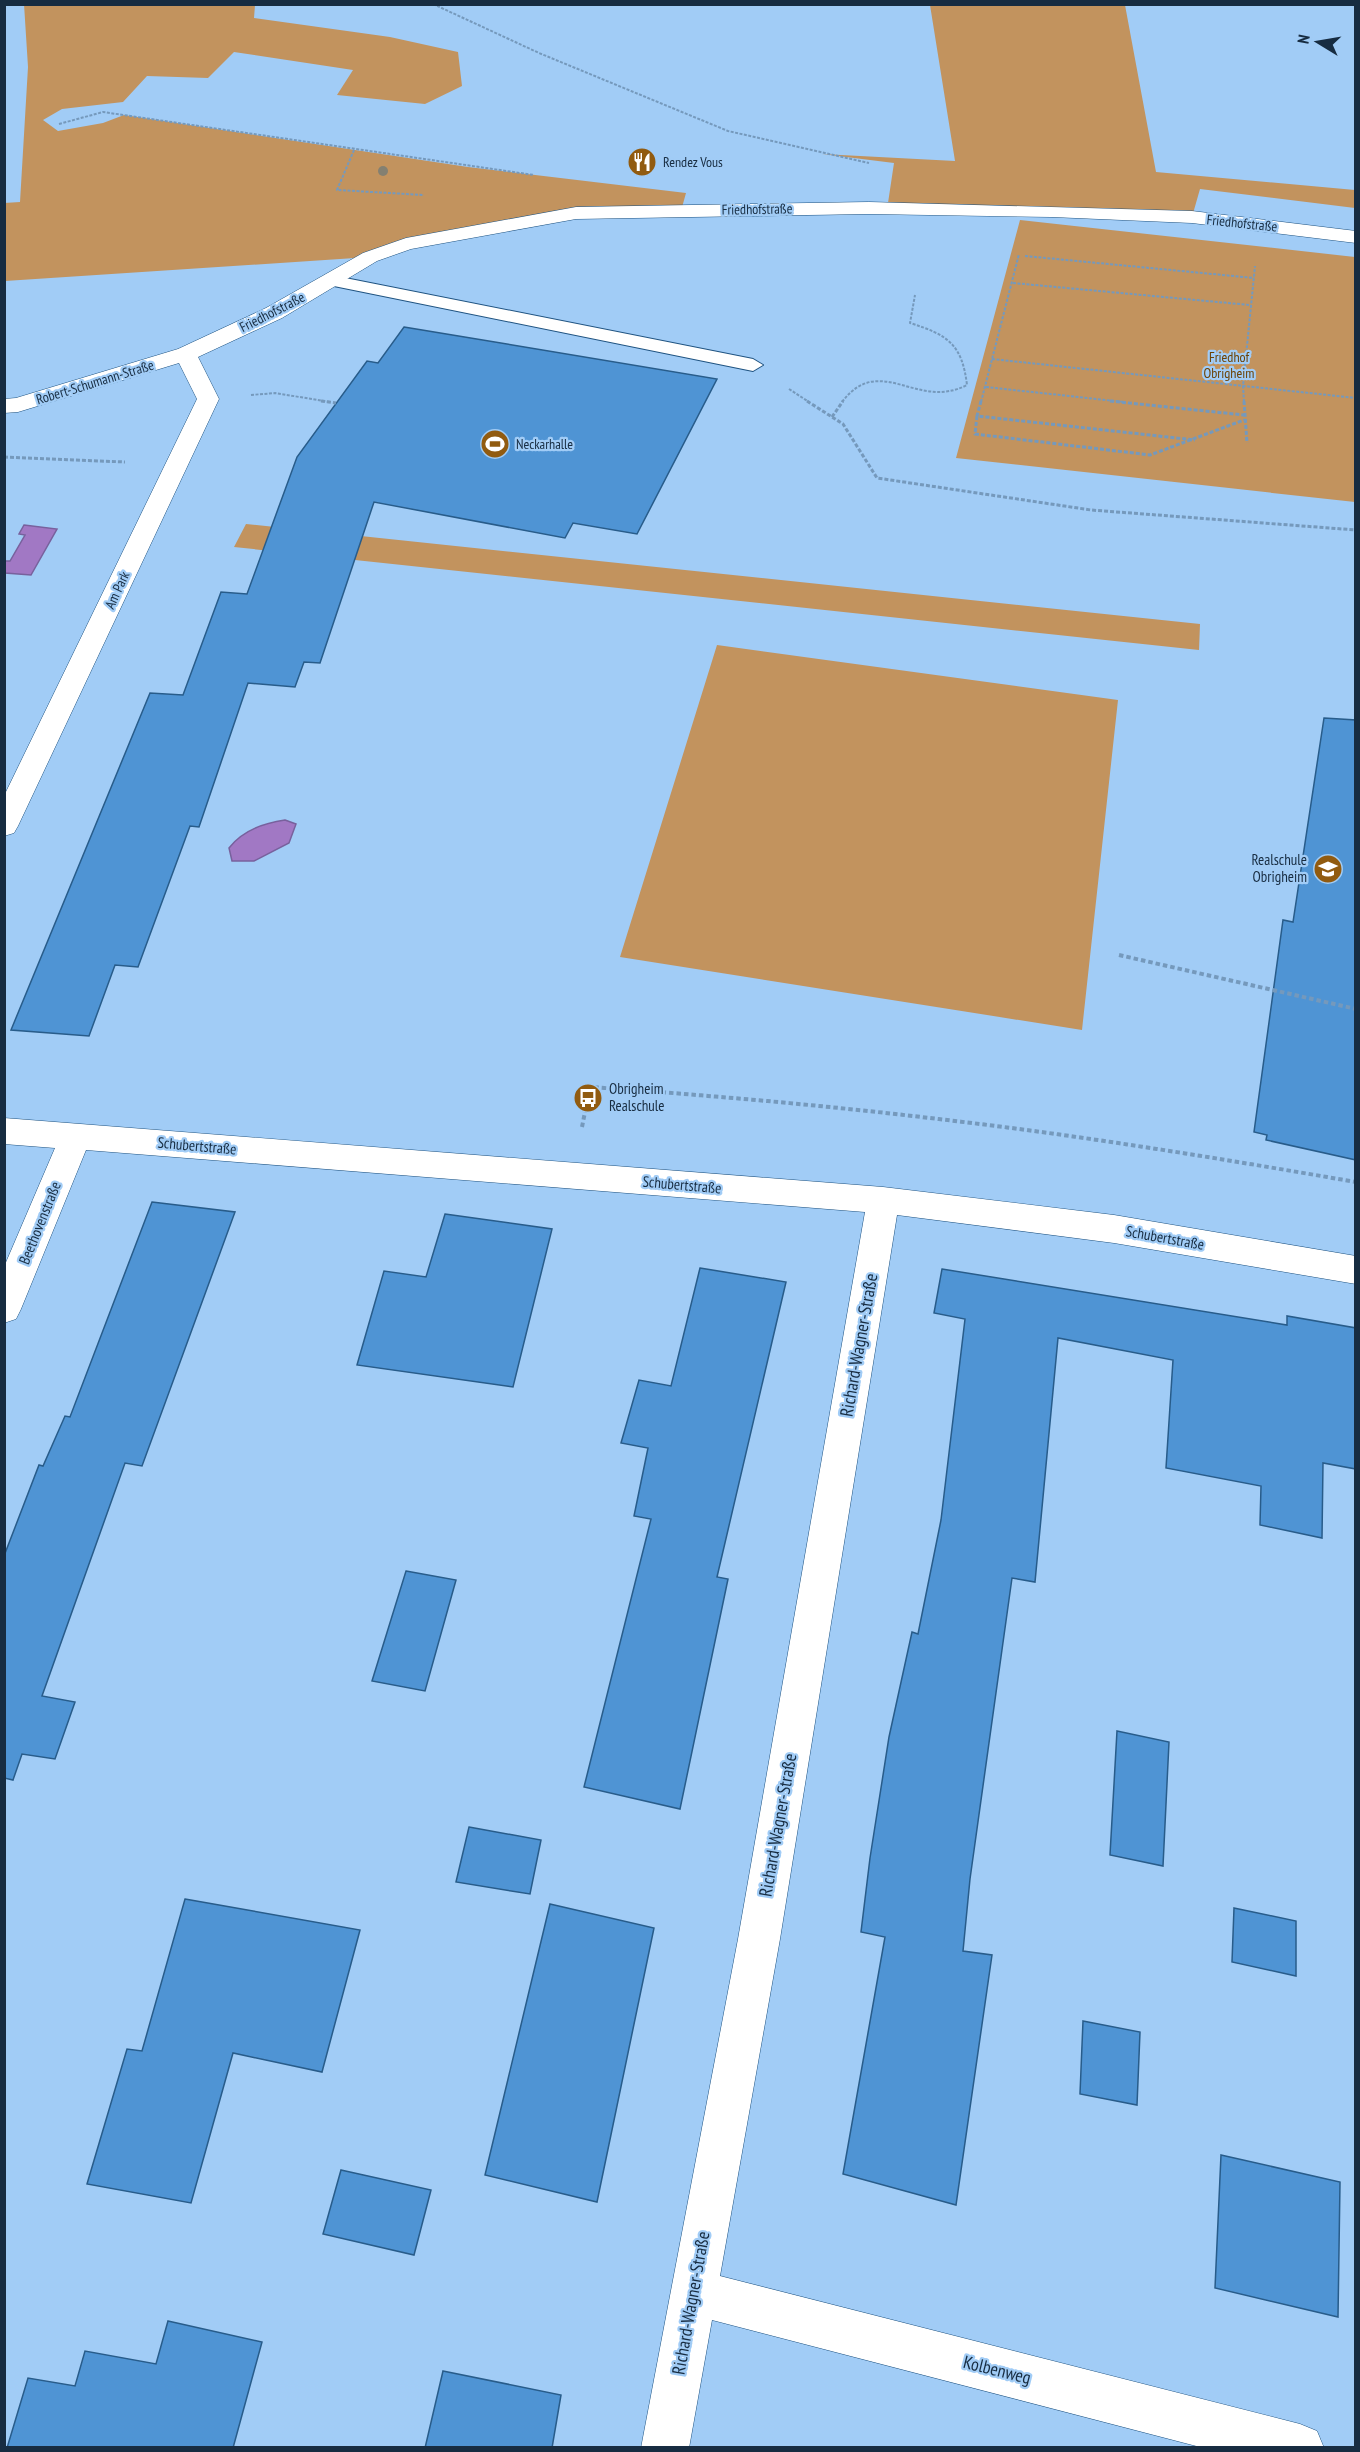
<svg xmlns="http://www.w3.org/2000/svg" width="1360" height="2452" viewBox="0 0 1360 2452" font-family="'PT Sans Narrow',sans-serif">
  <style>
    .green { fill: #c2935e }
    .water { fill: #a178c4; stroke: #78619d; stroke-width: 1.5 }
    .building { fill: #4f94d4; stroke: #285c8a; stroke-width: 1.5 }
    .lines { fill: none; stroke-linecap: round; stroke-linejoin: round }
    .service-casing { stroke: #1f5381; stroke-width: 2 }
    .minor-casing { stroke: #1f5381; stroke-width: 1 }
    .path-far2 { stroke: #7599bc; stroke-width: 2; stroke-dasharray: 3 1.5; stroke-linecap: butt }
    .path-far1 { stroke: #7599bc; stroke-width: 3; stroke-dasharray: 4 2; stroke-linecap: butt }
    .path { stroke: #7599bc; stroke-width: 4; stroke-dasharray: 4.5 3; stroke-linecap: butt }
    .service { fill: #fff; fill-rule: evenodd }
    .minor { fill: #fff; fill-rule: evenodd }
    .tree { fill: #848071 }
    .labels { text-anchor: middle; stroke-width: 4.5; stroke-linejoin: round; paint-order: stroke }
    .far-poi-label { font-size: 14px; fill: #172c41; stroke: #a1ccf6; text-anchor: start }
    .far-street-label { font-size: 14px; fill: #172c41; stroke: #a1ccf6 }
    .far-park-label { font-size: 14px; fill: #6c4205; stroke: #a1ccf6 }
    .poi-label { font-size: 15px; fill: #172c41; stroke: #a1ccf6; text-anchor: end }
    .street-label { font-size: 15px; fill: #172c41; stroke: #a1ccf6 }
    .near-street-label { font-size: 18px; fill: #172c41; stroke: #a1ccf6 }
  </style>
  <rect width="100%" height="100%" fill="#a1ccf6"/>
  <path class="green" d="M 24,4 L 255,5 L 254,18 L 390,37 L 458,52 L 462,86 L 425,104 L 337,95 L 353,70 L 234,52 L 208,78 L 147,76 L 123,102 L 62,109 L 43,120 L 58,131 L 103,123 L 124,115 L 468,167 L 686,193 L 681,211 L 576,213 L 370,257 L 5,281 L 4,203 L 20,202 L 28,67 Z
    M 930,5 L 1125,5 L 1156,172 L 1355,190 L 1355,208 L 1200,189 L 1192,217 L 888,203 L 894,163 L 822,154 L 955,161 Z
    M 1020,220 L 1355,257 L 1355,502 L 956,458 Z
    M 246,524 L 1200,624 L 1199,650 L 234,547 Z
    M 717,645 L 1118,700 L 1082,1030 L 620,957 Z"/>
  <path class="water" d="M 24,525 L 57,529 L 31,575 L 5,573 L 5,561 L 10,561 L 25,535 L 19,534 Z
    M 285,820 L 296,824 L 289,843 L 254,861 L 232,861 L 229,848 C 242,831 264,823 285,820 Z"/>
  <path class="building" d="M 404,327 L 717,379 L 637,534 L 573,523 L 565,538 L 374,502 L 320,663 L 304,662 L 295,687 L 248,683 L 199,827 L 190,826 L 138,967 L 115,965 L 89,1036 L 11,1030 L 150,693 L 183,695 L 221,592 L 247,594 L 297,457 L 367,361 L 378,363 Z
    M 1324,718 L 1356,720 L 1356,1160 L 1266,1140 L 1267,1135 L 1254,1132 L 1283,920 L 1293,922 Z
    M 152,1202 L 235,1212 L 142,1466 L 125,1463 L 42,1696 L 75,1702 L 55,1759 L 22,1754 L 13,1780 L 4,1778 L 4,1556 L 39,1465 L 43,1466 L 65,1416 L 70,1417 Z
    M 445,1214 L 552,1229 L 513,1387 L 357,1365 L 384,1271 L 426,1277 Z
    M 700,1268 L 786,1282 L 717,1577 L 728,1579 L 680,1809 L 584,1787 L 651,1519 L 634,1516 L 648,1448 L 621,1443 L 639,1380 L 671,1386 Z
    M 942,1269 L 1287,1325 L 1287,1316 L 1356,1328 L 1356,1469 L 1323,1463 L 1322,1538 L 1260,1525 L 1261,1486 L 1166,1468 L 1173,1360 L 1058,1338 L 1035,1582 L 1012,1578 L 970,1879 L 963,1951 L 992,1955 L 956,2205 L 843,2174 L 885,1937 L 861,1932 L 870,1858 L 889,1737 L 912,1632 L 918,1634 L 941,1520 L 965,1319 L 934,1313 Z
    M 406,1571 L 456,1580 L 425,1691 L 372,1681 Z
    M 1117,1731 L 1169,1742 L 1163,1866 L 1110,1855 Z
    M 469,1827 L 541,1840 L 530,1894 L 456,1882 Z
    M 185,1899 L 360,1930 L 322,2072 L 233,2053 L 191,2203 L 87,2184 L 127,2049 L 142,2051 Z
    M 550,1904 L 654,1928 L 597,2202 L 485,2175 Z
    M 1234,1908 L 1296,1921 L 1296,1976 L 1232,1962 Z
    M 1083,2021 L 1140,2032 L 1137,2105 L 1080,2094 Z
    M 1221,2155 L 1340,2182 L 1338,2317 L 1215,2288 Z
    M 341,2170 L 431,2190 L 414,2255 L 323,2234 Z
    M 168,2321 L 262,2342 L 233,2448 L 7,2448 L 28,2378 L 75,2386 L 85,2351 L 156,2364 Z
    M 443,2371 L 561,2395 L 552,2448 L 425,2448 Z"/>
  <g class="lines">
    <g class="service-casing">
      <path id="service" d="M 330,275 L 753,359 L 763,365 L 753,371 L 324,284 L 321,280 L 324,276 Z"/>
    </g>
    <g class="minor-casing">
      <path id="minor" d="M 869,202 L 1192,211 L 1356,231 L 1356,243 L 1192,223 L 1052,217 L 869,214 L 576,219 L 411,249 L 377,261 L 282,318 L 198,357 L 219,399 L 18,826 L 14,833 L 4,836 L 4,796 L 197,399 L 179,363 L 18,412 L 4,413 L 4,399 L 16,398 L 178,349 L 266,308 L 363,253 L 406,238 L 576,207 Z
        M 4,1118 L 883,1187 L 1114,1215 L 1356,1256 L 1356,1284 L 1114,1243 L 897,1215 L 780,1939 L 720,2276 L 1300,2424 L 1317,2431 L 1324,2448 L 1204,2448 L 712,2320 L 689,2448 L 641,2448 L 738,1939 L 865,1212 L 86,1150 L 21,1309 L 16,1319 L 4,1323 L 4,1267 L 55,1148 L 4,1144 Z"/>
    </g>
    <path class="path-far2" d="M 433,4 L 539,53 L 728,131 L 869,163
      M 59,124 L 103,112 L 534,175
      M 354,150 L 337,190 L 424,195
      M 1025,256 L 1254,278
      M 1013,283 L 1250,305
      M 992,359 L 1356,398
      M 986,387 L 1124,402
      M 789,389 L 809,402
      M 251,395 L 275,393 L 330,402
      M 842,402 C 880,352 917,411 967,385 C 962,344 948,335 910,323 L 915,295
      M 981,402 L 1019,254
      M 1244,402 L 1243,386 L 1255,266"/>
    <path class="path-far1" d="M 321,401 L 336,403
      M 807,401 L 843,424 L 877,478 L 1091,510 L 1356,530
      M 981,401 L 977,416 L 1195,440
      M 1110,401 L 1244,415
      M 1244,401 L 1247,443
      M 977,416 L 975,434 L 1150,455 L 1244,420
      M 832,417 L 843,401
      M 4,457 L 125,462"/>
    <path class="path" d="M 1119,955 L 1356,1009
      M 582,1127 L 590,1087 C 706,1095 822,1105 938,1119 C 1078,1135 1217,1158 1356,1182"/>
    <use href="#service" class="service"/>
    <use href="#minor" class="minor"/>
  </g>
  <circle class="tree" cx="383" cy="171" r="5"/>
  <defs>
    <g id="restaurant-disc" transform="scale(1.5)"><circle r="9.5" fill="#915b10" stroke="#a1ccf6"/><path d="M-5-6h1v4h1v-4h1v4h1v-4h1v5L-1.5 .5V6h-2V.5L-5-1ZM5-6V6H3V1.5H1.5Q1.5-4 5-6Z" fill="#fff"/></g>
    <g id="stadium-disc" transform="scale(1.5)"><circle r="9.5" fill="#915b10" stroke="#a1ccf6"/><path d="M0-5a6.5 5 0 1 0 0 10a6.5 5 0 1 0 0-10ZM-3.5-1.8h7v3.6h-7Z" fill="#fff"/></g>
    <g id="school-disc" transform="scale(1.5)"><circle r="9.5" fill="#915b10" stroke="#a1ccf6"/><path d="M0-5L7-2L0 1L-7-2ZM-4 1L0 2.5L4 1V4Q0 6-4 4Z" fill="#fff"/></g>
    <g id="bus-disc" transform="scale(1.5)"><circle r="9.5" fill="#915b10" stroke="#a1ccf6"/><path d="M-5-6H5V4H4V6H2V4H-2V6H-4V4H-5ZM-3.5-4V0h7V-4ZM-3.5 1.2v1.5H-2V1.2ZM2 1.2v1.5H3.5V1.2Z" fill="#fff"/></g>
  </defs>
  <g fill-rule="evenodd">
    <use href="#restaurant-disc" x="642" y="162"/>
    <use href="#stadium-disc" x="495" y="444"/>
    <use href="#school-disc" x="1328" y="869"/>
    <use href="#bus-disc" x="588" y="1098"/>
  </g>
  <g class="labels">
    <g class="far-poi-label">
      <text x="663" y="167">Rendez Vous</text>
      <text x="516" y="449">Neckarhalle</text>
    </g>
    <g class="far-street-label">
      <text transform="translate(757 209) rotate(-1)" y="5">Friedhofstraße</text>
      <text transform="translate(1242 223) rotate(6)" y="5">Friedhofstraße</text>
      <text transform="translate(272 312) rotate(-27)" y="5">Friedhofstraße</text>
      <text transform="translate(95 382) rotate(-17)" y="5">Robert-Schumann-Straße</text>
      <text transform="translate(117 590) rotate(-65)" y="5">Am Park</text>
    </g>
    <g class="far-park-label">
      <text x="1229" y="362">Friedhof<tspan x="1229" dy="16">Obrigheim</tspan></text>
    </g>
    <g class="poi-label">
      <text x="1307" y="865">Realschule<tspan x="1307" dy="17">Obrigheim</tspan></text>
      <text x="609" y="1094" text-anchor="start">Obrigheim<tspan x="609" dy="17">Realschule</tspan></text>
    </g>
    <g class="street-label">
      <text transform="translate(197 1146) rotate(5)" y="5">Schubertstraße</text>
      <text transform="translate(682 1185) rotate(5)" y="5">Schubertstraße</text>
      <text transform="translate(40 1223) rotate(-68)" y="5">Beethovenstraße</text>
      <text transform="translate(1165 1238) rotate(10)" y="5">Schubertstraße</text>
    </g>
    <g class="near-street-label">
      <text transform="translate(859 1345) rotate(-80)" y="6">Richard-Wagner-Straße</text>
      <text transform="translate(778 1825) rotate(-80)" y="6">Richard-Wagner-Straße</text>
      <text transform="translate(691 2303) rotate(-80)" y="6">Richard-Wagner-Straße</text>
      <text transform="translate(997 2370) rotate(14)" y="6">Kolbenweg</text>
    </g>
  </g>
  <rect width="1360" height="2452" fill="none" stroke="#172c41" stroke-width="12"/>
  <g transform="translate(1318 42) rotate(281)" stroke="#a1ccf6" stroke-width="4.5" paint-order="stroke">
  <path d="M0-4.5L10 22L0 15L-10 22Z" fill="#172c41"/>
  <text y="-9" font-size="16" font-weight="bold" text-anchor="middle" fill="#172c41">N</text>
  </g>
</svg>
